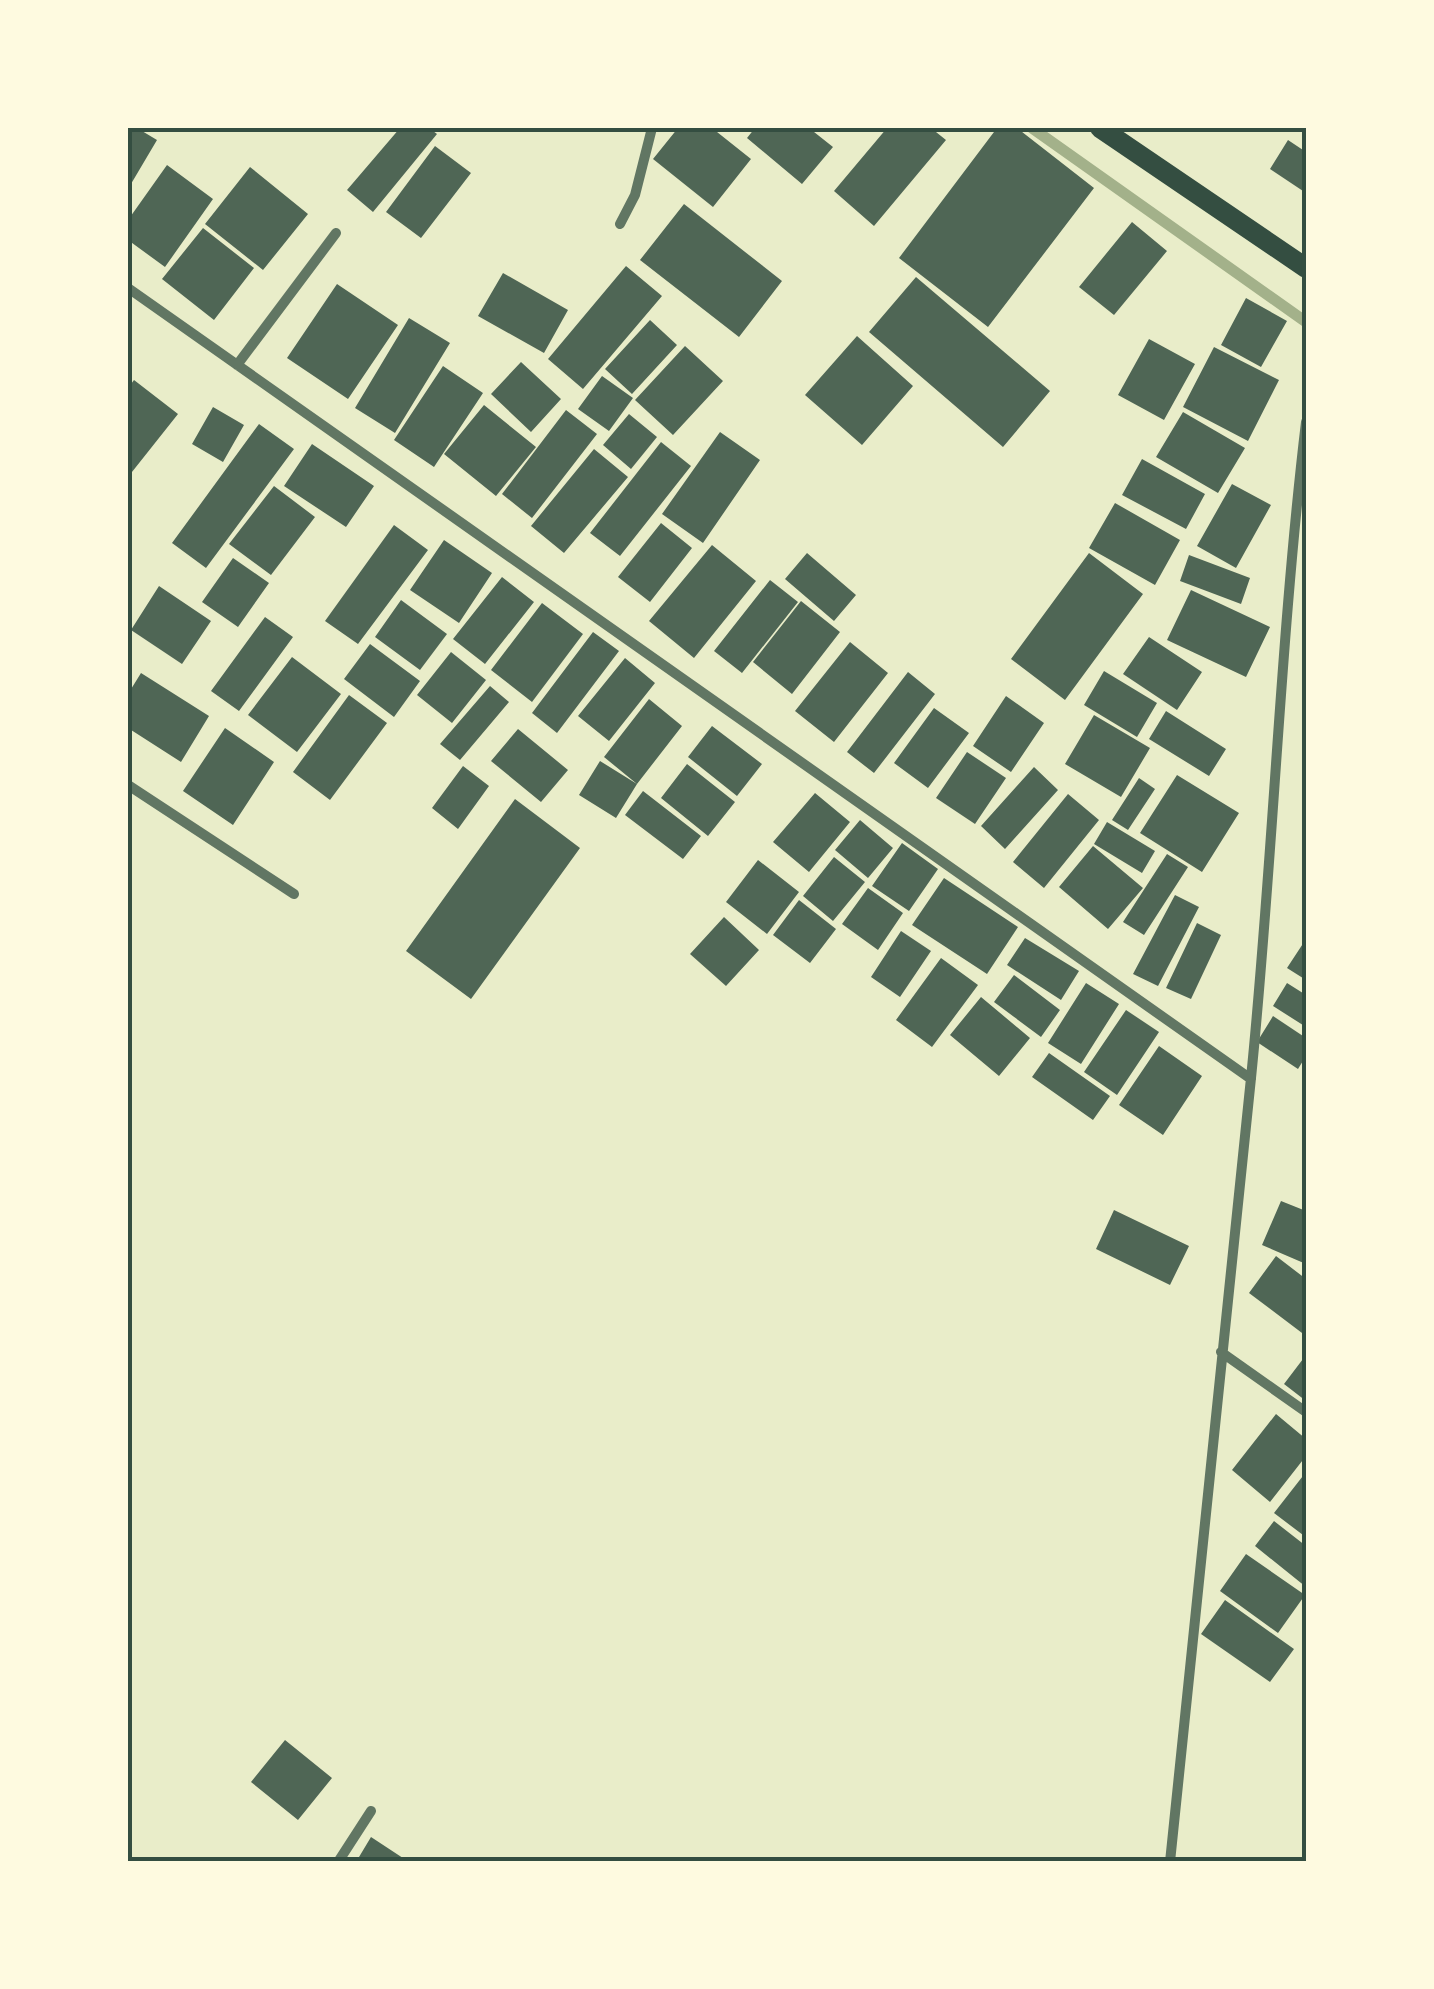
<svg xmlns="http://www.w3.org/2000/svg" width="1434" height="1989" viewBox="0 0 1434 1989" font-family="Figtree,sans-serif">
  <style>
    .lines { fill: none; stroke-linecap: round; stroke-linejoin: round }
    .stream { stroke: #a3b18a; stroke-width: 11 }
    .building { fill: #4f6655 }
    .minor { stroke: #617663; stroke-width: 10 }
    .secondary { stroke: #344e41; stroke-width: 20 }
    .neatline { fill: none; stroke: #344e41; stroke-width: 4 }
  </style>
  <rect width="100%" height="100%" fill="#e9edc9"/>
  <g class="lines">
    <path class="stream" d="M 1032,128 L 1306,322"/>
  </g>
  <path class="building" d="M 128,128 L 137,128 L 157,140 L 128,189 Z
    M 400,128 L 429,128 L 437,134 L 373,212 L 347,190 Z
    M 678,128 L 712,128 L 751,159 L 713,207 L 653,159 Z
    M 755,128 L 809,128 L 833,147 L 802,184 L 747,138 Z
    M 887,128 L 931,128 L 946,140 L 874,226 L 834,191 Z
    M 997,128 L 1017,128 L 1094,188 L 988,327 L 899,258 Z
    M 1288,140 L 1306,152 L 1306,193 L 1270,169 Z
    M 435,146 L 471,173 L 421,238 L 386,212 Z
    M 167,165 L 213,199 L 165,267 L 128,240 L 128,220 Z
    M 250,167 L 308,214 L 263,270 L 205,224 Z
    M 684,204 L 782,281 L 739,337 L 640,260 Z
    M 1132,222 L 1167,251 L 1114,315 L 1079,287 Z
    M 203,228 L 254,268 L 214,320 L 162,279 Z
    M 626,266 L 662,296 L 583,389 L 548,359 Z
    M 503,273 L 568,310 L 544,353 L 478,316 Z
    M 916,277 L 1050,391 L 1003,447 L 869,332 Z
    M 337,284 L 398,325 L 348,399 L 287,358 Z
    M 1246,298 L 1287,321 L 1261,367 L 1221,345 Z
    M 409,318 L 450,343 L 395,433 L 355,408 Z
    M 650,320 L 677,345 L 632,394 L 605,369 Z
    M 857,336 L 913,386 L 862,445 L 805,395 Z
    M 1149,339 L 1195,364 L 1164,420 L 1118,395 Z
    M 685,346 L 723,381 L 673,435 L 635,400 Z
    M 1214,347 L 1279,380 L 1248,441 L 1183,407 Z
    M 521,362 L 561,399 L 531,432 L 491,394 Z
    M 443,366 L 483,393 L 434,467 L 394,440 Z
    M 602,376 L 633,398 L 609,431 L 578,409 Z
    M 134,380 L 178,414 L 128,477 L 128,388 Z
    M 484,405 L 536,447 L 496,496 L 444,454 Z
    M 213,407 L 244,425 L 223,462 L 192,444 Z
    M 566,410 L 597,434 L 532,518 L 502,494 Z
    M 1183,412 L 1245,448 L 1218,493 L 1156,457 Z
    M 629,414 L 657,437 L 631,469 L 603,445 Z
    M 259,424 L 294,449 L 206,568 L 172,543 Z
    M 720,432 L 760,460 L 703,543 L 662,514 Z
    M 661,442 L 691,466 L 620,556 L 590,533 Z
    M 312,444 L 374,486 L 346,527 L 284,486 Z
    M 594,449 L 628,477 L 564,553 L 531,526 Z
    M 1142,459 L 1205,494 L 1186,529 L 1122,495 Z
    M 1232,484 L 1271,505 L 1236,568 L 1197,546 Z
    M 274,486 L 315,517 L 271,575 L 229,544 Z
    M 1115,503 L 1180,540 L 1155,585 L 1089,548 Z
    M 661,523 L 692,548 L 650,602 L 618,577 Z
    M 394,525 L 428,550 L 358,644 L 325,621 Z
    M 444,540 L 492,573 L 459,623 L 410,590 Z
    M 712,545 L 756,581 L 694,658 L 649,621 Z
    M 807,553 L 856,595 L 834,621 L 785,579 Z
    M 1089,553 L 1143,594 L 1065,700 L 1011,659 Z
    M 1189,555 L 1250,578 L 1241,604 L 1180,581 Z
    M 233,558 L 269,583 L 238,627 L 202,602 Z
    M 502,577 L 534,602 L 485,664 L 453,639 Z
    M 770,580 L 798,602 L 742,673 L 714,651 Z
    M 159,586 L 211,621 L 182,664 L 131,630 Z
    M 1191,590 L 1270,627 L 1246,677 L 1167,640 Z
    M 401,600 L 447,634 L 420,670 L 375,637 Z
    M 801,601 L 840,632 L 792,694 L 753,662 Z
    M 542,603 L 583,634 L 532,702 L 491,670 Z
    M 265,617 L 293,637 L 239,711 L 211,691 Z
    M 593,632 L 619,651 L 557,733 L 532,713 Z
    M 1149,637 L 1202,672 L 1177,710 L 1123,674 Z
    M 850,642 L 888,673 L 834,742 L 795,711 Z
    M 370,644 L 420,681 L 394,717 L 344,679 Z
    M 451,652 L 486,680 L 452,723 L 417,695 Z
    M 292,657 L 341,694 L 297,752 L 248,715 Z
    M 625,658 L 655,683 L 609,741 L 578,716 Z
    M 1104,671 L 1157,703 L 1137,737 L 1084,705 Z
    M 908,672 L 935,694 L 874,773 L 847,752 Z
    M 141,673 L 209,716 L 181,762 L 128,728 L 128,694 Z
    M 490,686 L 509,702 L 460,760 L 440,744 Z
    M 349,695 L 387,723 L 330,800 L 293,772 Z
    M 1006,696 L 1044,723 L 1011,772 L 973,746 Z
    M 649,699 L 682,726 L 637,784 L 604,757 Z
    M 934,708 L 969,733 L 928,788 L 894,763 Z
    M 1166,711 L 1226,749 L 1209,776 L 1149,739 Z
    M 1094,715 L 1150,748 L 1121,797 L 1065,764 Z
    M 712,726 L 762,764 L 737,796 L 688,757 Z
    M 225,728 L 274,762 L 233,825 L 183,791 Z
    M 518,729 L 568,770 L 541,802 L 491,761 Z
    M 967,752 L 1006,778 L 975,824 L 936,798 Z
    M 600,761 L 637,784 L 616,818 L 579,795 Z
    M 687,764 L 735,802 L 708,836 L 661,798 Z
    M 463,766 L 489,786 L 458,829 L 432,808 Z
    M 1034,767 L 1058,790 L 1005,849 L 981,826 Z
    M 1177,775 L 1239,813 L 1202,872 L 1140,833 Z
    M 1139,778 L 1155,789 L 1128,830 L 1112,820 Z
    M 643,791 L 701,836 L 683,859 L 625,815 Z
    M 815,793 L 850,822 L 809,872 L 773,842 Z
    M 1068,794 L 1099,820 L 1044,888 L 1013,862 Z
    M 515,799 L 580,848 L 471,999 L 406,951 Z
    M 860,820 L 893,848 L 868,878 L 835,850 Z
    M 1107,822 L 1155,851 L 1142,873 L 1094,844 Z
    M 902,843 L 938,869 L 909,911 L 872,886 Z
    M 1093,846 L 1143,888 L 1108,929 L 1059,887 Z
    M 1167,854 L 1188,867 L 1144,935 L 1123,922 Z
    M 834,857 L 865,882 L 833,921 L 803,896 Z
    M 758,860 L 799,892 L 767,934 L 726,902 Z
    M 944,878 L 1018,927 L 987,974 L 912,925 Z
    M 868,888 L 903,913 L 878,950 L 842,924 Z
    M 1175,895 L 1199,907 L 1158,986 L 1133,974 Z
    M 799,900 L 836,929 L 810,963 L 773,935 Z
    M 724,917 L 759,950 L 726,986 L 690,954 Z
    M 1197,923 L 1221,935 L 1191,999 L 1166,988 Z
    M 901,931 L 931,951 L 900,997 L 871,977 Z
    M 1025,938 L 1079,971 L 1061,1000 L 1007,965 Z
    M 1306,939 L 1306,980 L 1287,968 Z
    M 941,958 L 978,985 L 932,1047 L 896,1020 Z
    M 1014,975 L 1060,1010 L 1041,1037 L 994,1002 Z
    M 1086,983 L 1119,1004 L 1081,1064 L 1048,1043 Z
    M 1287,983 L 1306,995 L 1306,1027 L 1273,1006 Z
    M 981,997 L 1030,1038 L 999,1076 L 950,1035 Z
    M 1126,1010 L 1159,1032 L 1117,1095 L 1084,1072 Z
    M 1273,1016 L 1306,1038 L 1306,1056 L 1298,1069 L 1257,1042 Z
    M 1159,1046 L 1202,1076 L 1163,1135 L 1119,1105 Z
    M 1049,1053 L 1110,1096 L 1093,1120 L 1032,1077 Z
    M 1281,1201 L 1306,1211 L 1306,1264 L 1262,1245 Z
    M 1114,1210 L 1189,1246 L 1170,1285 L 1096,1249 Z
    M 1276,1256 L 1306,1279 L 1306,1336 L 1249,1293 Z
    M 1306,1355 L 1306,1401 L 1284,1384 Z
    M 1276,1414 L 1306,1439 L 1306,1456 L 1270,1502 L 1232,1470 Z
    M 1306,1472 L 1306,1530 L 1303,1535 L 1274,1513 Z
    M 1274,1521 L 1306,1546 L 1306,1587 L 1255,1546 Z
    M 1246,1554 L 1305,1595 L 1278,1633 L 1220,1591 Z
    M 1225,1600 L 1294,1649 L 1270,1682 L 1201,1634 Z
    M 285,1740 L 332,1778 L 298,1820 L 251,1782 Z
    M 371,1837 L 409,1862 L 356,1862 Z"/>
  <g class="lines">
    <path class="minor" d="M 620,224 L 635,195 L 652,128
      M 128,288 L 1251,1079
      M 237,365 L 336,233
      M 128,785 L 294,894
      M 1221,1352 L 1306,1412
      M 338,1862 L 371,1811
      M 1170,1862 C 1196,1600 1225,1339 1251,1078 C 1273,860 1280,640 1306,422"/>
    <path class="secondary" d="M 1100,128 L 1306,268"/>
  </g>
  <rect width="1434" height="1989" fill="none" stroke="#fefae0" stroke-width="260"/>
  <rect x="130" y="130" width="1174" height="1729" class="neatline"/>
</svg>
